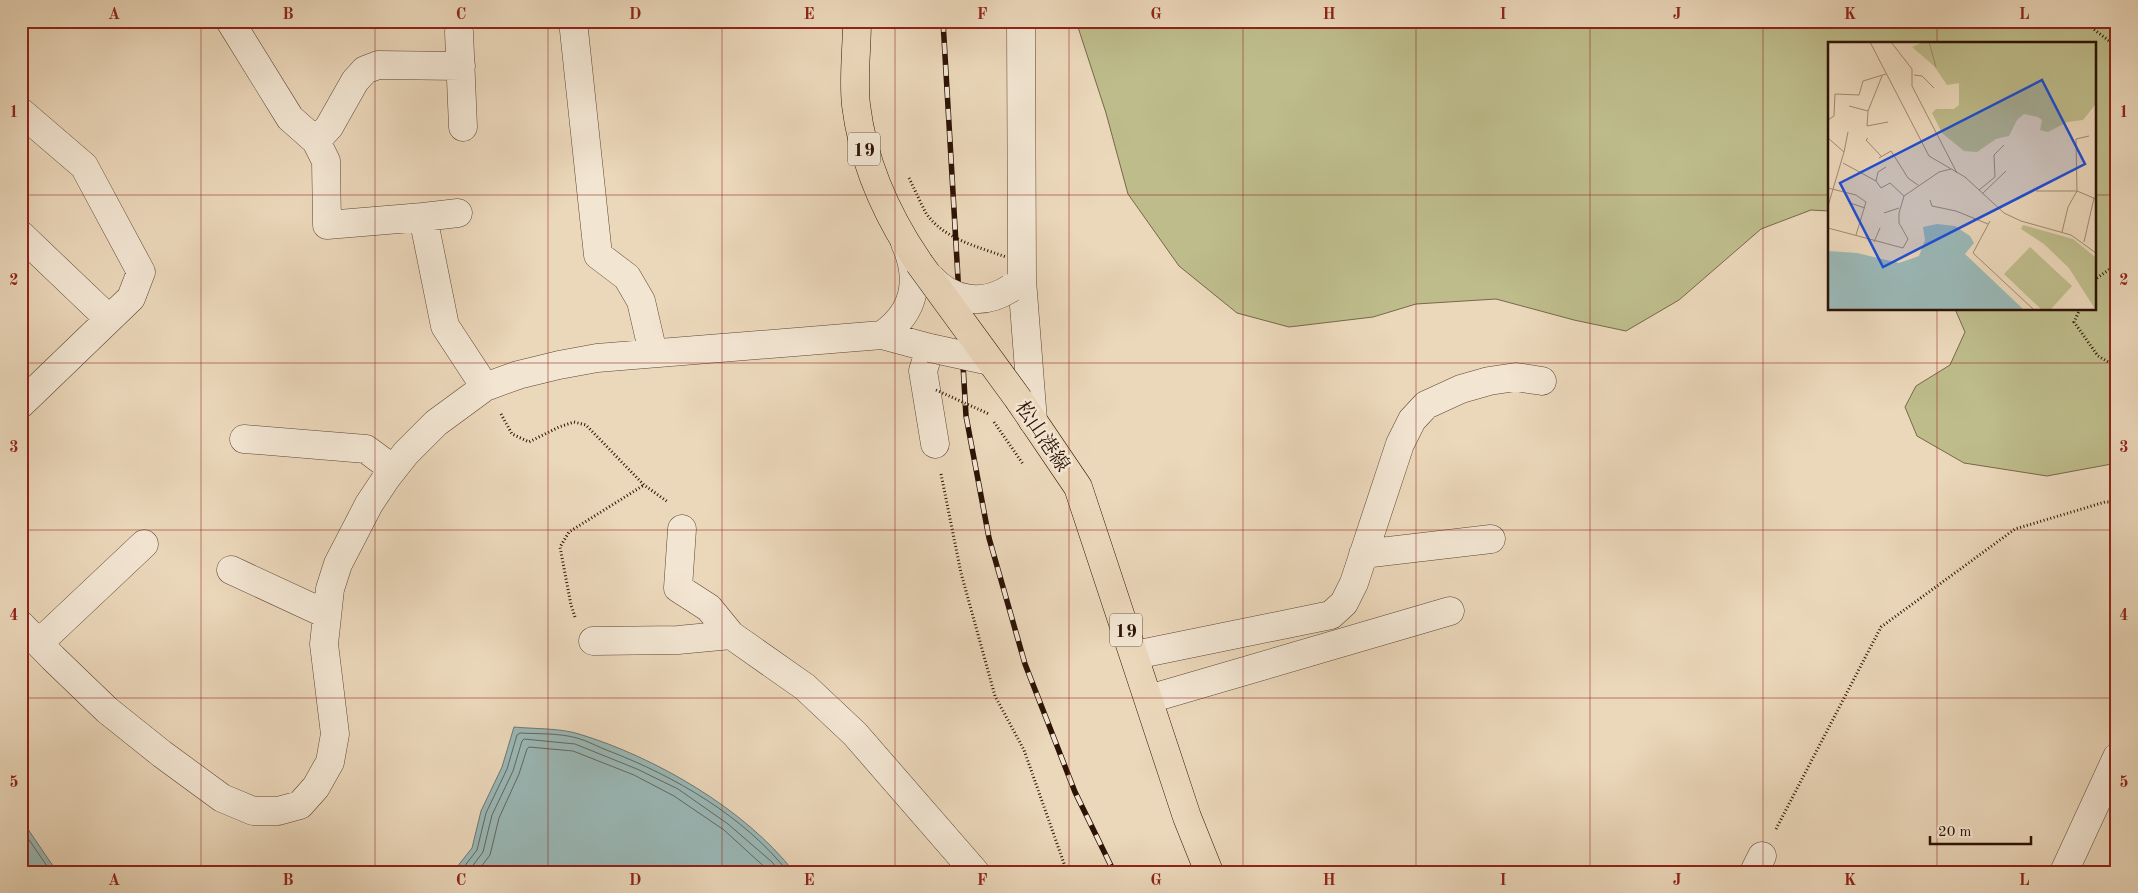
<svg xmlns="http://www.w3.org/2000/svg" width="2138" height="893" viewBox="0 0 2138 893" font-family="'Old Standard TT','Noto Serif JP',serif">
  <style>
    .green { fill: #bebc8b; stroke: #766848 }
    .water { fill: #9ab8b7; stroke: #6e7670 }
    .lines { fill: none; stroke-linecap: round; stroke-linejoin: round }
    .shore { stroke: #64665e; stroke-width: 1 }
    .street-casing { stroke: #5c4432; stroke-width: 29 }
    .primary-casing { stroke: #2d1305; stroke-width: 29 }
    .path { stroke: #2d1305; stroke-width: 3; stroke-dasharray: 1 2.5; stroke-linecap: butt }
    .street { stroke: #f2e5d2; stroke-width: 28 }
    .primary { stroke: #ebd7ba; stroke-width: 28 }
    .rail-casing { stroke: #2d1305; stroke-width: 5.5 }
    .rail { stroke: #f2e5d2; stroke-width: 4; stroke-dasharray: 11; stroke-linecap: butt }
    .street-bridge-casing { stroke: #5c4432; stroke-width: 29; stroke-linecap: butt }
    .primary-bridge-casing { stroke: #2d1305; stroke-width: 29; stroke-linecap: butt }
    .path-bridge { stroke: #2d1305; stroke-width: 3; stroke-dasharray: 1 2.5; stroke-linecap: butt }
    .street-bridge { stroke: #f2e5d2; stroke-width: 28 }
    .primary-bridge { stroke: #ebd7ba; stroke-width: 28 }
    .grid { fill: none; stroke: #8f2418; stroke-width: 1; stroke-opacity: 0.55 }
    .labels { text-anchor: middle; stroke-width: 5; stroke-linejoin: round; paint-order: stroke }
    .shield { fill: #f2e5d2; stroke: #685242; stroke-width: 1 }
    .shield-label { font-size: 19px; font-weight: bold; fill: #2d1305 }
    .street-label { font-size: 20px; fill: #2d1305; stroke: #f2e5d2 }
    .inset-road { fill: none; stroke: #9f8972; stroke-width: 1 }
    .view { fill: #1d4ed8; fill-opacity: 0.15; stroke: #1d4ed8; stroke-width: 2.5 }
    .inset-edge { fill: none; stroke: #2d1305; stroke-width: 2.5 }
    .neatline { fill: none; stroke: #8f2418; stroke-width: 2 }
    .grid-label { font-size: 16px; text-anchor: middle; font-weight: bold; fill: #8f2418 }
  </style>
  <rect width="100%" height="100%" fill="#ebd7ba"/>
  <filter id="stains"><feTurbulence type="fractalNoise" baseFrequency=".004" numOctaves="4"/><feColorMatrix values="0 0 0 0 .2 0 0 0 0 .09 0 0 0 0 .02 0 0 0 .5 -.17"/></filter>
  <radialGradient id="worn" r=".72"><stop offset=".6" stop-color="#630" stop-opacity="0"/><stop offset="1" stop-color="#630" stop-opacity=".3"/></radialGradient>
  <path class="green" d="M 1076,21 L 2117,21 L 2117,463 L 2047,476 L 1964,463 L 1917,436 L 1905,407 L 1916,386 L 1950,365 L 1965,332 L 1955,309 L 2094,309 L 2094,44 L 1829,44 L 1829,211 L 1811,210 L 1761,229 L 1679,300 L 1626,331 L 1574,320 L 1496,299 L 1416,304 L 1373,317 L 1289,327 L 1237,313 L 1179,266 L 1128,194 L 1106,113 Z"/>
  <path class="water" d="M 514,727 C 534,729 560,728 579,734 C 655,757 745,809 794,872 L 453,872 L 472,848 L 481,811 L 502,767 Z
    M 21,819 L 53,866 L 70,872 L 21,872 Z"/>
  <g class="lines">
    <path class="shore" d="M 21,828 L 49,869 L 54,872
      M 460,872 L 477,850 L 486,813 L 507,769 L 517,735 L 520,733 C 538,734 559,733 577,738 C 588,741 598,747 609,751 C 674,776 744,816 788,872
      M 468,872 L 483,852 L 492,815 L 513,771 L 522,741 L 524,739 L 575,744 L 637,769 L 678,789 L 728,824 L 772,862 L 780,872
      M 477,872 L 490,855 L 499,818 L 519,774 L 527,749 L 529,747 L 573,751 L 634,775 L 674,796 L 724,830 L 770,872"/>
    <g class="street-casing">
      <path id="street" d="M 230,21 L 290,118 L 316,141 L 326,161 L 327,225 L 423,217 L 445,326 L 485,387
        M 573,21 L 598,255 L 627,277 L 641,301 L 653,353
        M 1021,21 L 1022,280 L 1033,421
        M 459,32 L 463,127
        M 21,112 L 84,166 L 141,272 L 131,298 L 21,404
        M 316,141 L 329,127 L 355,81 L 365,70 L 378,65 L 461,66
        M 423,217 L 458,213
        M 21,235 L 109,319
        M 882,335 C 916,312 921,279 905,243
        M 244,439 L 366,449 L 393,469
        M 682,529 L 678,588 L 709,608 L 731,635 L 805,687 L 855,734 L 975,872
        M 1363,554 L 1491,539
        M 231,570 L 326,614
        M 21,625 L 53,658 L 107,710 L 162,754 L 222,798 L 253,811 L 278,811 L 300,805 L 316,787 L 330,762 L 335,734 L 324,644 L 330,589 L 338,564 L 369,504 L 387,477 L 406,453 L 436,423 L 485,387 L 518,375 L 559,365 L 597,358 L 882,335 L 930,348 L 923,371 L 935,444
        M 593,641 L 678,640 L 731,635
        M 39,643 L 144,544
        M 1135,655 L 1331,615 L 1344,603 L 1354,583 L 1400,444 L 1412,420 L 1426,405 L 1461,389 L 1489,381 L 1516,377 L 1542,381
        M 1149,699 L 1450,611
        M 1754,872 L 1762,856
        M 2064,872 L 2117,757"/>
    </g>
    <g class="primary-casing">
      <path id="primary" d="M 857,21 C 857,49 853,78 856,105 C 863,163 887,216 919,263
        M 1019,400 L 1078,487 L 1187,817 L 1209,872"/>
    </g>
    <path class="path" d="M 2083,21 L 2117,47
      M 2094,280 L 2117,264
      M 2080,309 L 2074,322 L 2098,356 L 2117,367
      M 501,414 L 512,434 L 529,442 L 559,427 L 574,422 L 586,425 L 644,485 L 668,502
      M 941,474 L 961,573 L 995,696 L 1024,750 L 1067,872
      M 575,617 L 571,605 L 560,547 L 569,532 L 644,485
      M 1776,829 L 1881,627 L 2015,529 L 2105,502 L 2117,502"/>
    <use href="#street" class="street"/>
    <use href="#primary" class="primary"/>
    <g class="rail-casing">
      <path id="rail" d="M 943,21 L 966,416 L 989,538 L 1025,664 L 1075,792 L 1114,872"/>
    </g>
    <use href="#rail" class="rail"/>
    <g class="street-bridge-casing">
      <path id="street-bridge" d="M 930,277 C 952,302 984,306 1011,288
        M 930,348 L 990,361"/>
    </g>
    <g class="primary-bridge-casing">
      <path id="primary-bridge" d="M 919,263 L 1019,400"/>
    </g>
    <path class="path-bridge" d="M 909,178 C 915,190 920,202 926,213 C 943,239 979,247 1006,257
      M 936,390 L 989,414
      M 994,422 L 1023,464"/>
    <use href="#street-bridge" class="street-bridge"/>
    <use href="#primary-bridge" class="primary-bridge"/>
  </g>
  <path class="grid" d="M 201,21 L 201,872M 375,21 L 375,872M 548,21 L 548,872M 722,21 L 722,872M 895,21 L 895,872M 1069,21 L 1069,872M 1243,21 L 1243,872M 1416,21 L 1416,872M 1590,21 L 1590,872M 1763,21 L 1763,872M 1937,21 L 1937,44M 21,195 L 1829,195M 2094,195 L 2117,195M 1937,309 L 1937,872M 21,363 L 2117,363M 21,530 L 2117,530M 21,698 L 2117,698"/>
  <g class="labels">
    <g class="shield">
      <rect x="848" y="132.5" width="32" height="33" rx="4"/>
      <rect x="1110" y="613.5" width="32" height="33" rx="4"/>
    </g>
    <g class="shield-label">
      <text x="864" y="156">19</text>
      <text x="1126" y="637">19</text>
    </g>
    <g class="street-label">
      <text transform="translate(1043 436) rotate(56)" y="7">松山港線</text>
    </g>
  </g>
  <g transform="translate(1828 42)">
    <rect width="268" height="268" fill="#ebd7ba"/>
    <path d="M 95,0 L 267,0 L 267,63 L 255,78 L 239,80 L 220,90 L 212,88 L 214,78 L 210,75 L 196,72 L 189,78 L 181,94 L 168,97 L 149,110 L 136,109 L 114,91 L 104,71 L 108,67 L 126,67 L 131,63 L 131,41 L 119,43 L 106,24 L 84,5 ZM 195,183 L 245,197 L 267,215 L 267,267 L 241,226 L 216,202 L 193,187 ZM 202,205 L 244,244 L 223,267 L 213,267 L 176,232 Z" fill="#bebc8b"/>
    <path d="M 109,182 L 127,184 L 142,194 L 146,201 L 137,212 L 195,267 L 0,267 L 0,209 L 29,211 L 71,221 L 91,214 L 97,198 L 95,185 Z" fill="#9ab8b7"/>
    <path class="inset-road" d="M 42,0 L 101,114 L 137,135 L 176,171 L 193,179 L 243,193 L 268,211M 63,0 L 84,27 L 84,44 L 129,131M 101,0 L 108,25M 86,33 L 94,34 L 106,46M 21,64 L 40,69 L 54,34M 40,69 L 39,84 L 60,80M 0,78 L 6,74 L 7,52 L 31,53 L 35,39 L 58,32M 0,96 L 16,110 L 0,164M 40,96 L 38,98 L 53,114M 16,110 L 20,90M 51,116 L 63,109 L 80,136 L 90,143M 15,121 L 48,139 L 53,146 L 62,141 L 76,154M 48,139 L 50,130 L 58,125M 0,146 L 28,153 L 38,160 L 28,193M 151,148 L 167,135 L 166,113 L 176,103M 208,149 L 249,149 L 268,157M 154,152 L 178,129M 102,158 L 104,164 L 128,169 L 160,182M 22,161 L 37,166M 56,171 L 71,166M 162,179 L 145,211 L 205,267M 0,186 L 75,206 L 80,197 L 71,181 L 71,171 L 76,154 L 111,130 L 123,127M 234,190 L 240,165 L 249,149 L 248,97 L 261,94M 46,200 L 52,186M 256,200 L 266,156"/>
    <path class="view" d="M 214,38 L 257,122 L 55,225 L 12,141 Z"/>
    <rect width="268" height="268" class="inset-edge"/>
  </g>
  <rect width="2138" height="893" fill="none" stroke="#ebd7ba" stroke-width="55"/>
  <path d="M1930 836v8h101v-8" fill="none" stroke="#2d1305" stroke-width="2.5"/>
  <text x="1938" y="836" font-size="15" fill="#2d1305" stroke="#f2e5d2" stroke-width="4" paint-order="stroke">20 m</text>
  <rect x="28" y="28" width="2082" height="838" class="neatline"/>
  <g class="grid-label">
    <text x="114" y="19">A</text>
    <text x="288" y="19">B</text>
    <text x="461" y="19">C</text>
    <text x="635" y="19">D</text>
    <text x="809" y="19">E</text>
    <text x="982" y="19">F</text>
    <text x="1156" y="19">G</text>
    <text x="1329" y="19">H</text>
    <text x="1503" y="19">I</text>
    <text x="1677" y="19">J</text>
    <text x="1850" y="19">K</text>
    <text x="2024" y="19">L</text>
    <text x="14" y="117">1</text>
    <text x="2124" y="117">1</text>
    <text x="14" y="285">2</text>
    <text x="2124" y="285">2</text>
    <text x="14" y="452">3</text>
    <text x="2124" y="452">3</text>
    <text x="14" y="620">4</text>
    <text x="2124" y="620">4</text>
    <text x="14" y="787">5</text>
    <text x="2124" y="787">5</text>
    <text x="114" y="885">A</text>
    <text x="288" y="885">B</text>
    <text x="461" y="885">C</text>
    <text x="635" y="885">D</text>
    <text x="809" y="885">E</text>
    <text x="982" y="885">F</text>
    <text x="1156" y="885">G</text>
    <text x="1329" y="885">H</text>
    <text x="1503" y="885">I</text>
    <text x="1677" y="885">J</text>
    <text x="1850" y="885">K</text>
    <text x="2024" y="885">L</text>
  </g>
  <rect width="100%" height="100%" filter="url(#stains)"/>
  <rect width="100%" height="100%" fill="url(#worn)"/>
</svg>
